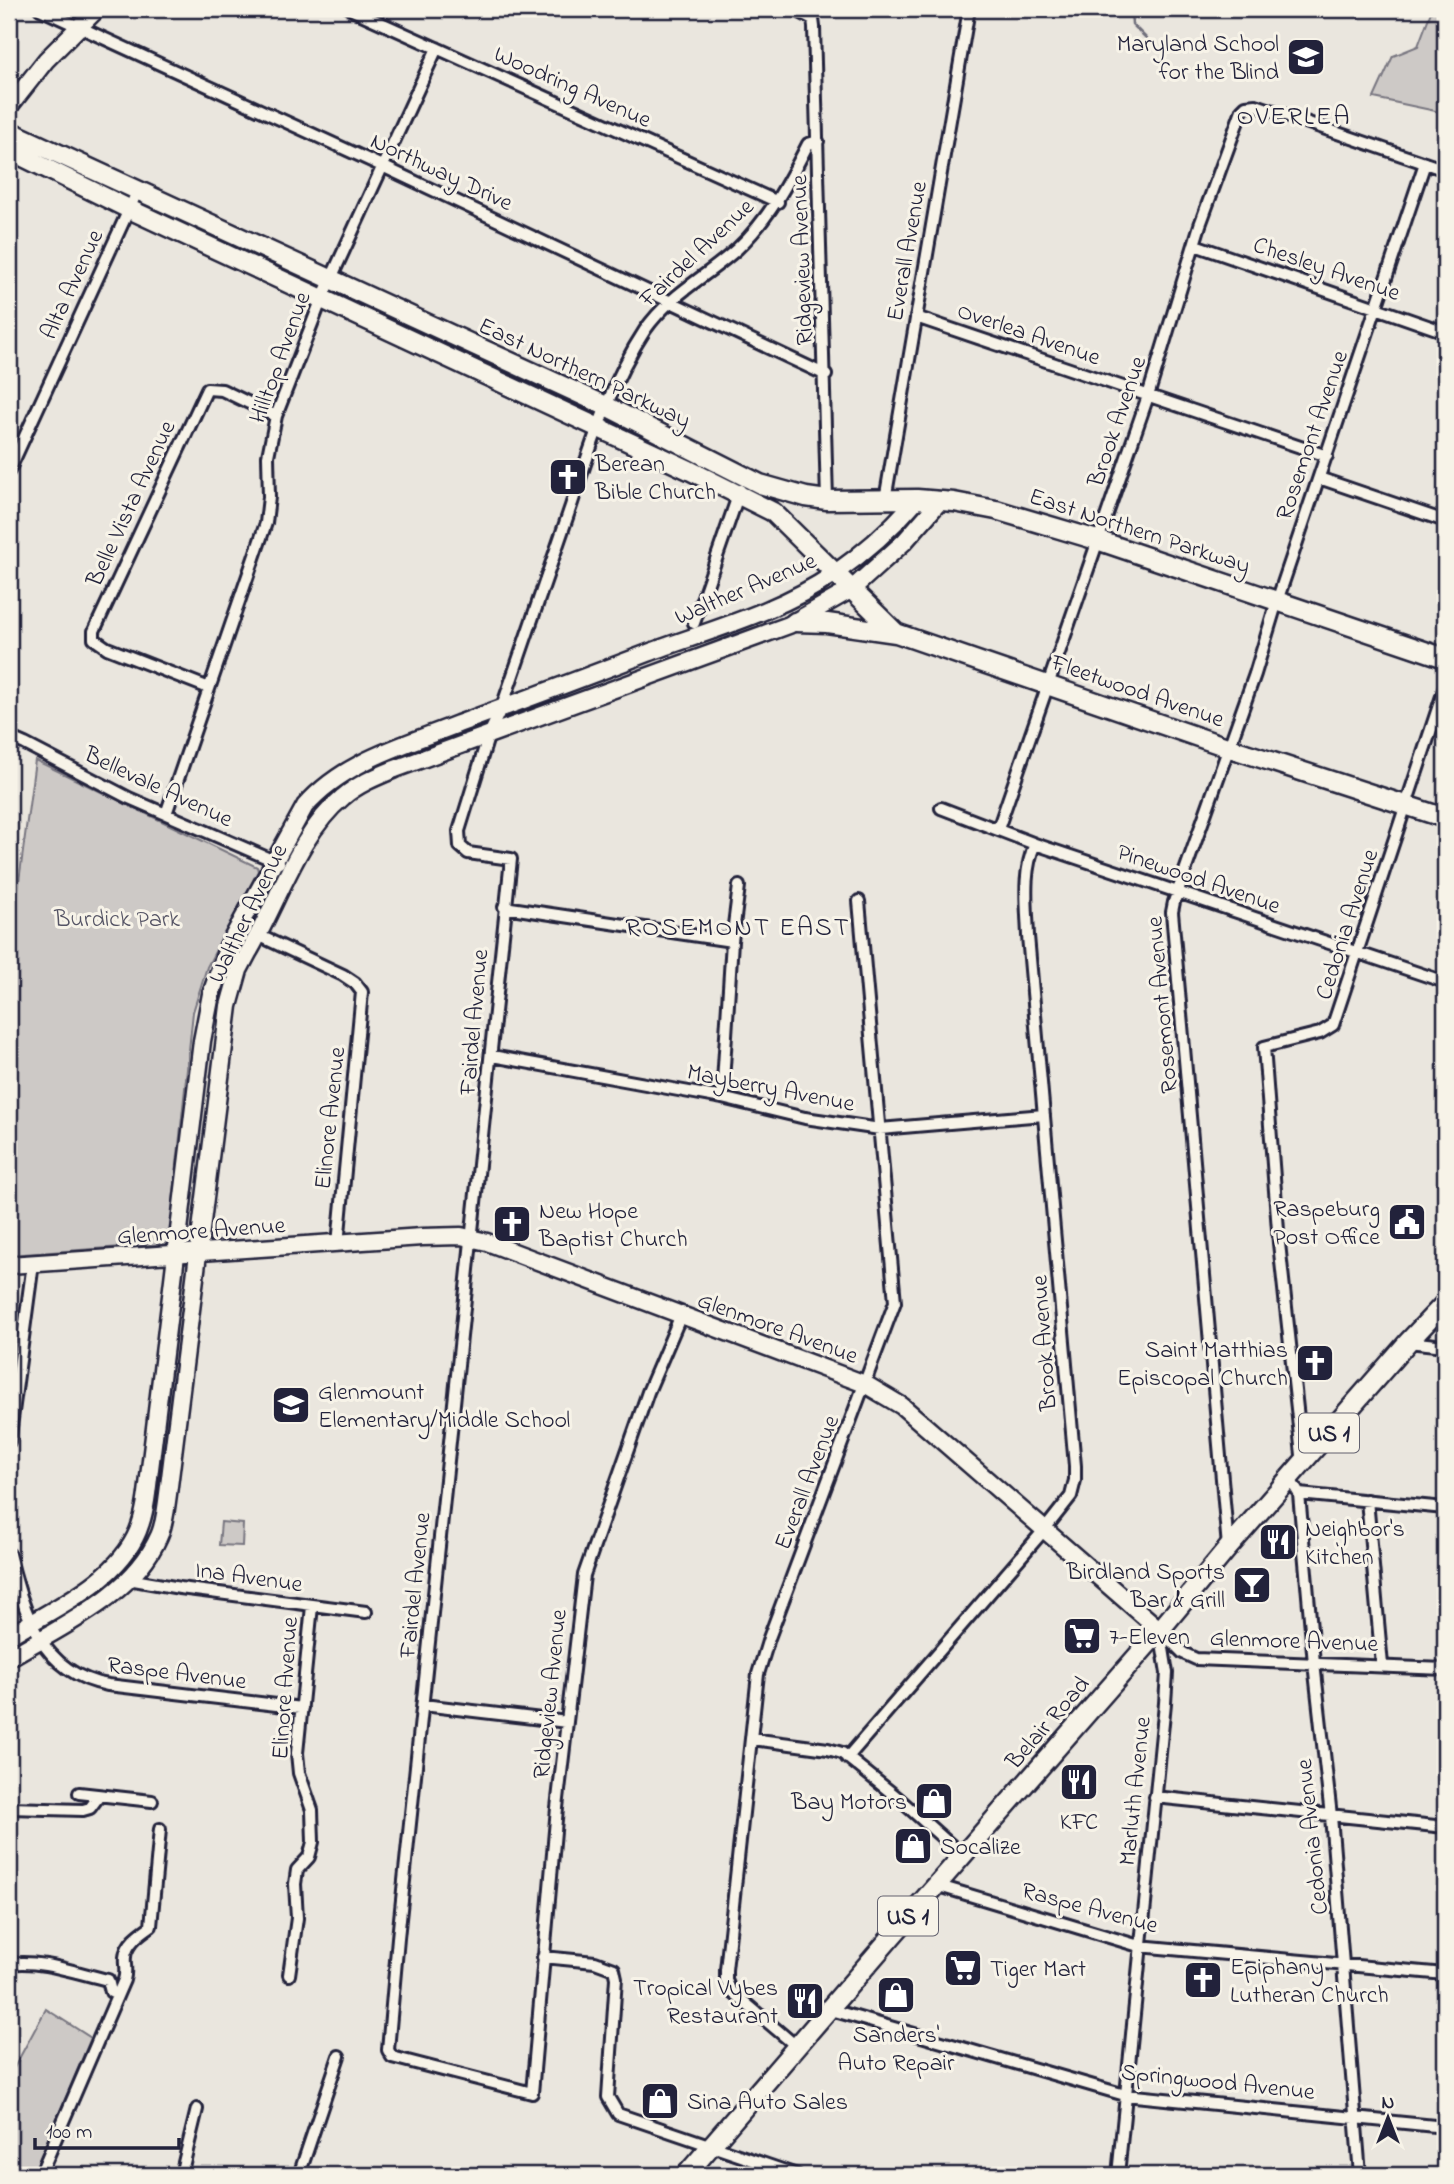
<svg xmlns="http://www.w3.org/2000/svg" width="1454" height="2184" viewBox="0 0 1454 2184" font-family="'Indie Flower',sans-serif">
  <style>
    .green { fill: #cdc9c6; stroke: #787680; stroke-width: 2 }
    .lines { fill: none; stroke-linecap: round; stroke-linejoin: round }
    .stream { stroke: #716f7b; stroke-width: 2.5 }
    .street-casing { stroke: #22223b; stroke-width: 16 }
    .secondary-casing { stroke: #22223b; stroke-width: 21 }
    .primary-casing { stroke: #22223b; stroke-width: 23 }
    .street { stroke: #f7f3e8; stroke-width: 10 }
    .secondary { stroke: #f7f3e8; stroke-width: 16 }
    .primary { stroke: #f7f3e8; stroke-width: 18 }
    .labels { text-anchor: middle; stroke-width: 6; stroke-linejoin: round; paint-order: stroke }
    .shield { fill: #f7f3e8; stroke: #62616f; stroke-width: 2 }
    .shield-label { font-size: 23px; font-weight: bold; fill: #22223b }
    .poi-label { font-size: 24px; fill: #22223b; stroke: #f7f3e8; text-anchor: start }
    .street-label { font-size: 24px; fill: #22223b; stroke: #f7f3e8 }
    .park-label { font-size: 24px; fill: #555465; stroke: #f7f3e8 }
    .neighbourhood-label { font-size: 26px; letter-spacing: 2px; fill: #22223b; stroke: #f7f3e8 }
  </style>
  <rect width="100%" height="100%" fill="#eae6de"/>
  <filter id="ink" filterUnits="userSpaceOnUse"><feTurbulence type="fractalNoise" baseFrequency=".0143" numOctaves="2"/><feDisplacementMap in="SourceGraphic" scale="14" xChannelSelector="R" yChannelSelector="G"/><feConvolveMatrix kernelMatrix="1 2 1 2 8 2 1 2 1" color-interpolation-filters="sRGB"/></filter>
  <g filter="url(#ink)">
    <path class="green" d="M 1432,9 L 1445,9 L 1445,113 L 1374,98 L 1393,56 L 1418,46 Z
      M 35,760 L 257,867 L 258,871 L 207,967 L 193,1012 L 169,1241 L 165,1244 L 9,1255 L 9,957 Z
      M 221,1522 L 243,1524 L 242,1546 L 219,1545 Z
      M 46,2009 L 91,2038 L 33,2175 L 9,2175 L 9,2077 Z"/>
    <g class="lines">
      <path class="stream" d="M 1131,9 L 1132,24 L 1147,39 L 1148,50"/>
      <g class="street-casing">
        <path id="street" d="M 40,9 L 382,166 L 826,375
          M 350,9 L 778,202
          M 794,9 L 813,19 L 814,27 L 827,500
          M 1195,245 L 1445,332
          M 916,317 L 1327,456
          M 9,471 L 137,192
          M 1319,478 L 1445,521
          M 885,500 L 969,9
          M 694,623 L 740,490
          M 209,688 L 107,648 L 94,639 L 94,631 L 207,389 L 222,390 L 276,416
          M 9,737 L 25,744 L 129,798 L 279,863
          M 941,808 L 1035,844 L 1445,982
          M 166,814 L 266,523 L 269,497 L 268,456 L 276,416 L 322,298 L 437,48
          M 998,829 L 1148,396 L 1200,225 L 1242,110 L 1246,106 L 1256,105 L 1445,170
          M 504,907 L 732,941
          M 258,935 L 343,975 L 355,983 L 362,992 L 338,1244
          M 492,1056 L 722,1098 L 805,1118 L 880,1129 L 1044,1115
          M 722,1098 L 732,941 L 739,886
          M 681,1315 L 648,1392 L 584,1575 L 557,1808 L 532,2093 L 392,2057 L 388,2050 L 398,1938 L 511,859 L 468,853 L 460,846 L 459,831 L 489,734 L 502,707 C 525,640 548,573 571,506 C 591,446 610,383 645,330 C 669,295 706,277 737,249 C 769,219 788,183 808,144 L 818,141
          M 1408,1342 L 1445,1346
          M 9,1442 L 33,1263
          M 1303,1464 L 1279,1243 L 1264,1047 L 1320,1033 L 1333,1025 L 1445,687
          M 1290,1479 L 1299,1494 L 1314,1663 L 1331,1816 L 1360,2175
          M 1299,1494 L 1445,1508
          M 1367,1500 L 1382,1665
          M 1228,1547 L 1172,912 L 1174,902 L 1255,674 L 1277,601 L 1425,163
          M 9,1554 C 24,1612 40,1673 108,1685 L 302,1708
          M 128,1579 L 180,1588 L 366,1612
          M 1160,1630 L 1183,1653 L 1196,1659 L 1445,1669
          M 423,1705 L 567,1722
          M 752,1739 L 828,1749 L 842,1753 L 898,1798 L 962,1855
          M 847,1758 L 1045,1529 L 1071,1496 L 1075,1480 L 1075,1466 L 1028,936 C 1027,906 1022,872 1035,844
          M 79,1793 L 152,1801
          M 1155,1797 L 1445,1827
          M 9,1808 L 83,1810 L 90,1808 L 99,1796
          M 936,1885 L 1139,1946 L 1445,1974
          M 543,1957 L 595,1962 L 614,1969 L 616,1978 L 608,2097 L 618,2114 L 797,2175
          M 9,1964 C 41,1959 76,1973 108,1980 L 111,1992 L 117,1995
          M 289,1975 L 297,1918 L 295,1884 L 297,1870 L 309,1857 L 313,1842 L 312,1810 L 299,1773 L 297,1753 L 312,1606
          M 828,2009 L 1125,2095 L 1445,2127
          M 796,2046 L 730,1990 L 726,1980 L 726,1970 L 758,1674 L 769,1638 L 895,1302 L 859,901
          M 40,2175 L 124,1980 C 127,1971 124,1965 125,1957 C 126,1943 141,1933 151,1926 L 160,1829
          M 181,2175 L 197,2109
          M 299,2175 L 339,2056
          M 1118,2175 L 1165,1703 L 1167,1673 L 1160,1630"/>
      </g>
      <g class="secondary-casing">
        <path id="secondary" d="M 9,107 L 46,60 L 97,9
          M 9,1265 L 422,1237 L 461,1236 L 487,1242 L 865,1384 L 902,1406 L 1160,1630
          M 9,1636 C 53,1608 117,1582 138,1531 C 145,1514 147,1495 149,1477 L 202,1041 L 211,994 L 228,946 L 305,806 C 344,761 405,745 458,724 C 522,701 585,677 648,653 C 710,630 779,612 834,574 C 864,553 893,527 917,499
          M 9,1658 C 61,1626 133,1596 159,1536 C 165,1523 166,1508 168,1494 L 229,1006 L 239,970 L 248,953 C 278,903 298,834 343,797 C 358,784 378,776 395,769 L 789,625 L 852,589 L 904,542 L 940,501"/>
      </g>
      <g class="primary-casing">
        <path id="primary" d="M 9,131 L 606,406 L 760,484 L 806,497 L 827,500 L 917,499 L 954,502 L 996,510 L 1097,540 L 1445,658
          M 9,150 L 129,209 L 689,470 L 773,512 L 896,633 L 1227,747 L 1445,818
          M 795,622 L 827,623 L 896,633
          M 686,2175 L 892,1936 L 1160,1630 L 1228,1548 L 1408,1342 L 1445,1303"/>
      </g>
      <use href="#street" class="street"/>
      <use href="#secondary" class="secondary"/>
      <use href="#primary" class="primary"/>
    </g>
  </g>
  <defs>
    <g id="school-square" transform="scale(2.0125)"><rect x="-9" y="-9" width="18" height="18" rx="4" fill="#22223b" stroke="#f7f3e8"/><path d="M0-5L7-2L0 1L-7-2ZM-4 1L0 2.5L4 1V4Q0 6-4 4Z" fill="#fff"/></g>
    <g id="church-square" transform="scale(2.0125)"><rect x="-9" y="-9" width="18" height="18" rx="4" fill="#22223b" stroke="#f7f3e8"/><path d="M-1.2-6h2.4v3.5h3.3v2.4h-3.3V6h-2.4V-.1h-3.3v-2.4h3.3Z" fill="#fff"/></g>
    <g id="civic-square" transform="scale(2.0125)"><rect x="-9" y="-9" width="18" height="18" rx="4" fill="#22223b" stroke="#f7f3e8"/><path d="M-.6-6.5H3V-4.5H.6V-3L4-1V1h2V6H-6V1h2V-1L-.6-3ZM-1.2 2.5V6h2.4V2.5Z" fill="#fff"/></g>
    <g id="restaurant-square" transform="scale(2.0125)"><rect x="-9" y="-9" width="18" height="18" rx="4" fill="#22223b" stroke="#f7f3e8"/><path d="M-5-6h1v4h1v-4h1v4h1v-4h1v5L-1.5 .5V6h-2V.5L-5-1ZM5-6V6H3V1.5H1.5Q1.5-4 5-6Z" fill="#fff"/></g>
    <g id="bar-square" transform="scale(2.0125)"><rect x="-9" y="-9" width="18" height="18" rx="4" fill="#22223b" stroke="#f7f3e8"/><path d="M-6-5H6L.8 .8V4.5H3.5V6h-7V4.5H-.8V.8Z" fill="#fff"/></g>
    <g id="supermarket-square" transform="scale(2.0125)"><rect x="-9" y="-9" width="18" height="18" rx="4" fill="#22223b" stroke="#f7f3e8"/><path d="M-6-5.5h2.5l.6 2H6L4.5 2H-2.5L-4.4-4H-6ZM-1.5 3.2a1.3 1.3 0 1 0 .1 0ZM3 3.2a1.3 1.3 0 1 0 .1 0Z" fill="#fff"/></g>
    <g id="shop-square" transform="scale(2.0125)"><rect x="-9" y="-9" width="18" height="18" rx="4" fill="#22223b" stroke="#f7f3e8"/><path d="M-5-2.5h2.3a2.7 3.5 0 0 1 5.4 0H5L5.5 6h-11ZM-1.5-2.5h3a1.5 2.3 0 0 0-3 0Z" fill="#fff"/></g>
  </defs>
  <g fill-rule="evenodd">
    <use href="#school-square" x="1306" y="57"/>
    <use href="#church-square" x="568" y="477"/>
    <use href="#civic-square" x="1407" y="1222"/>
    <use href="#church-square" x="512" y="1224"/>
    <use href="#church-square" x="1315" y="1363"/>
    <use href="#school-square" x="291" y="1405"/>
    <use href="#restaurant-square" x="1278" y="1542"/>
    <use href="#bar-square" x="1252" y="1585"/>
    <use href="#supermarket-square" x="1082" y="1636"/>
    <use href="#restaurant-square" x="1079" y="1782"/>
    <use href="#shop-square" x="934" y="1801"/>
    <use href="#shop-square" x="913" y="1846"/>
    <use href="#supermarket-square" x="963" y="1968"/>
    <use href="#church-square" x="1203" y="1980"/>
    <use href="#shop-square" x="896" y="1995"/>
    <use href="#restaurant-square" x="805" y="2001"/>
    <use href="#shop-square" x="660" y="2101"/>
  </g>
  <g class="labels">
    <g class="shield">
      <rect x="1299" y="1413.5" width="60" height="39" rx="5"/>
      <rect x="878" y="1896.5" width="60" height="39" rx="5"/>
    </g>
    <g class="shield-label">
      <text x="1329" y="1441">US 1</text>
      <text x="908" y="1924">US 1</text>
    </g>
    <g class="poi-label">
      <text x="1279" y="51" text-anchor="end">Maryland School<tspan x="1279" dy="28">for the Blind</tspan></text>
      <text x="595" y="471">Berean<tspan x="595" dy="28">Bible Church</tspan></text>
      <text x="1380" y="1216" text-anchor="end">Raspeburg<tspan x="1380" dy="28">Post Office</tspan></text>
      <text x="539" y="1218">New Hope<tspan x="539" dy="28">Baptist Church</tspan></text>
      <text x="1288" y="1357" text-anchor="end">Saint Matthias<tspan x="1288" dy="28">Episcopal Church</tspan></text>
      <text x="318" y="1399">Glenmount<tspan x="318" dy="28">Elementary/Middle School</tspan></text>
      <text x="1305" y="1536">Neighbor's<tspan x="1305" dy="28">Kitchen</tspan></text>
      <text x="1225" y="1579" text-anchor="end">Birdland Sports<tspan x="1225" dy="28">Bar &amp; Grill</tspan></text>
      <text x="1109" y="1644">7-Eleven</text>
      <text x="907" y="1809" text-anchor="end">Bay Motors</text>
      <text x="1079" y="1829" text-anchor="middle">KFC</text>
      <text x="940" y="1854">Socalize</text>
      <text x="1230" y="1974">Epiphany<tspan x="1230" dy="28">Lutheran Church</tspan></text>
      <text x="990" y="1976">Tiger Mart</text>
      <text x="778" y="1995" text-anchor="end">Tropical Vybes<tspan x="778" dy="28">Restaurant</tspan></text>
      <text x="896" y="2042" text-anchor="middle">Sanders'<tspan x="896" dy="28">Auto Repair</tspan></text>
      <text x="687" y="2109">Sina Auto Sales</text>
    </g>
    <g class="street-label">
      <text transform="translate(573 86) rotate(24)" y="8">Woodring Avenue</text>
      <text transform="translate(442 171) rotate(25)" y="8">Northway Drive</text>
      <text transform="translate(906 251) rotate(-80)" y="8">Everall Avenue</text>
      <text transform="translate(696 252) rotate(-43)" y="8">Fairdel Avenue</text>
      <text transform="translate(801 260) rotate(-92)" y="8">Ridgeview Avenue</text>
      <text transform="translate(1327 268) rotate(19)" y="8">Chesley Avenue</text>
      <text transform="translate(71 284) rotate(-65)" y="8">Alta Avenue</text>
      <text transform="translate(1029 333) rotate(19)" y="8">Overlea Avenue</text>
      <text transform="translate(279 357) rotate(-70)" y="8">Hilltop Avenue</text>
      <text transform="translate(585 372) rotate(25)" y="8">East Northern Parkway</text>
      <text transform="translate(1116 421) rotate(-71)" y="8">Brook Avenue</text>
      <text transform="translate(1311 435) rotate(-71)" y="8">Rosemont Avenue</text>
      <text transform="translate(130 503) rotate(-65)" y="8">Belle Vista Avenue</text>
      <text transform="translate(1140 530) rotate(18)" y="8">East Northern Parkway</text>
      <text transform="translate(745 588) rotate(-23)" y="8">Walther Avenue</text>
      <text transform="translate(1138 690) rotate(19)" y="8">Fleetwood Avenue</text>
      <text transform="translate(159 786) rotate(25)" y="8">Bellevale Avenue</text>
      <text transform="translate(1199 878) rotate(19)" y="8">Pinewood Avenue</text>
      <text transform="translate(247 913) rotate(-64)" y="8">Walther Avenue</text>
      <text transform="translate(1346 924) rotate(-72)" y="8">Cedonia Avenue</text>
      <text transform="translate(1161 1005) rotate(-95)" y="8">Rosemont Avenue</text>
      <text transform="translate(473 1022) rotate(-85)" y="8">Fairdel Avenue</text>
      <text transform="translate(771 1087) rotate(11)" y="8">Mayberry Avenue</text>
      <text transform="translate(329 1118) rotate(-84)" y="8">Elinore Avenue</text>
      <text transform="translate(201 1230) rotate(-4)" y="8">Glenmore Avenue</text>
      <text transform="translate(778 1327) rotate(20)" y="8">Glenmore Avenue</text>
      <text transform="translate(1043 1343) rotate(-94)" y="8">Brook Avenue</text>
      <text transform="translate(806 1482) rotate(-69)" y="8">Everall Avenue</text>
      <text transform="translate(249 1576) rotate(8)" y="8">Ina Avenue</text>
      <text transform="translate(414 1585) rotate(-84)" y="8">Fairdel Avenue</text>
      <text transform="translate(1294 1640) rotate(2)" y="8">Glenmore Avenue</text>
      <text transform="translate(177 1672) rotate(7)" y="8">Raspe Avenue</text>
      <text transform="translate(284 1688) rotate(-86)" y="8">Elinore Avenue</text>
      <text transform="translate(549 1694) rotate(-84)" y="8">Ridgeview Avenue</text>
      <text transform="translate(1047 1722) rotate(-49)" y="8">Belair Road</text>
      <text transform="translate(1134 1791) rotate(-84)" y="8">Marluth Avenue</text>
      <text transform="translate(1311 1837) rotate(-96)" y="8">Cedonia Avenue</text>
      <text transform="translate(1090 1907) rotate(15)" y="8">Raspe Avenue</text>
      <text transform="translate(1218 2081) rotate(6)" y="8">Springwood Avenue</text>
    </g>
    <g class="park-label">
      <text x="117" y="926">Burdick Park</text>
    </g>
    <g class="neighbourhood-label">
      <text x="1294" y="124">OVERLEA</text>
      <text x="738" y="935">ROSEMONT EAST</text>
    </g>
  </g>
  <rect width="1454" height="2184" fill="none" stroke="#f7f3e8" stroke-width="35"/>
  <rect x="18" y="18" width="1419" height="2149" fill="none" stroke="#22223b" stroke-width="2.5" filter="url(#ink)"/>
  <g transform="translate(1388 2118)" stroke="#f7f3e8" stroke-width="5" paint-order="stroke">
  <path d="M0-5L12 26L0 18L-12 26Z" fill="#22223b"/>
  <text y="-10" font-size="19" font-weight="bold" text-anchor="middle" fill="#22223b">N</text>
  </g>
  <path d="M35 2138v10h144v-10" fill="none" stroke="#22223b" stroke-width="3.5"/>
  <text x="46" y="2138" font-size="21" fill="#22223b" stroke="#f7f3e8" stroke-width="5" paint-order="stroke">100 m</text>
</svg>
